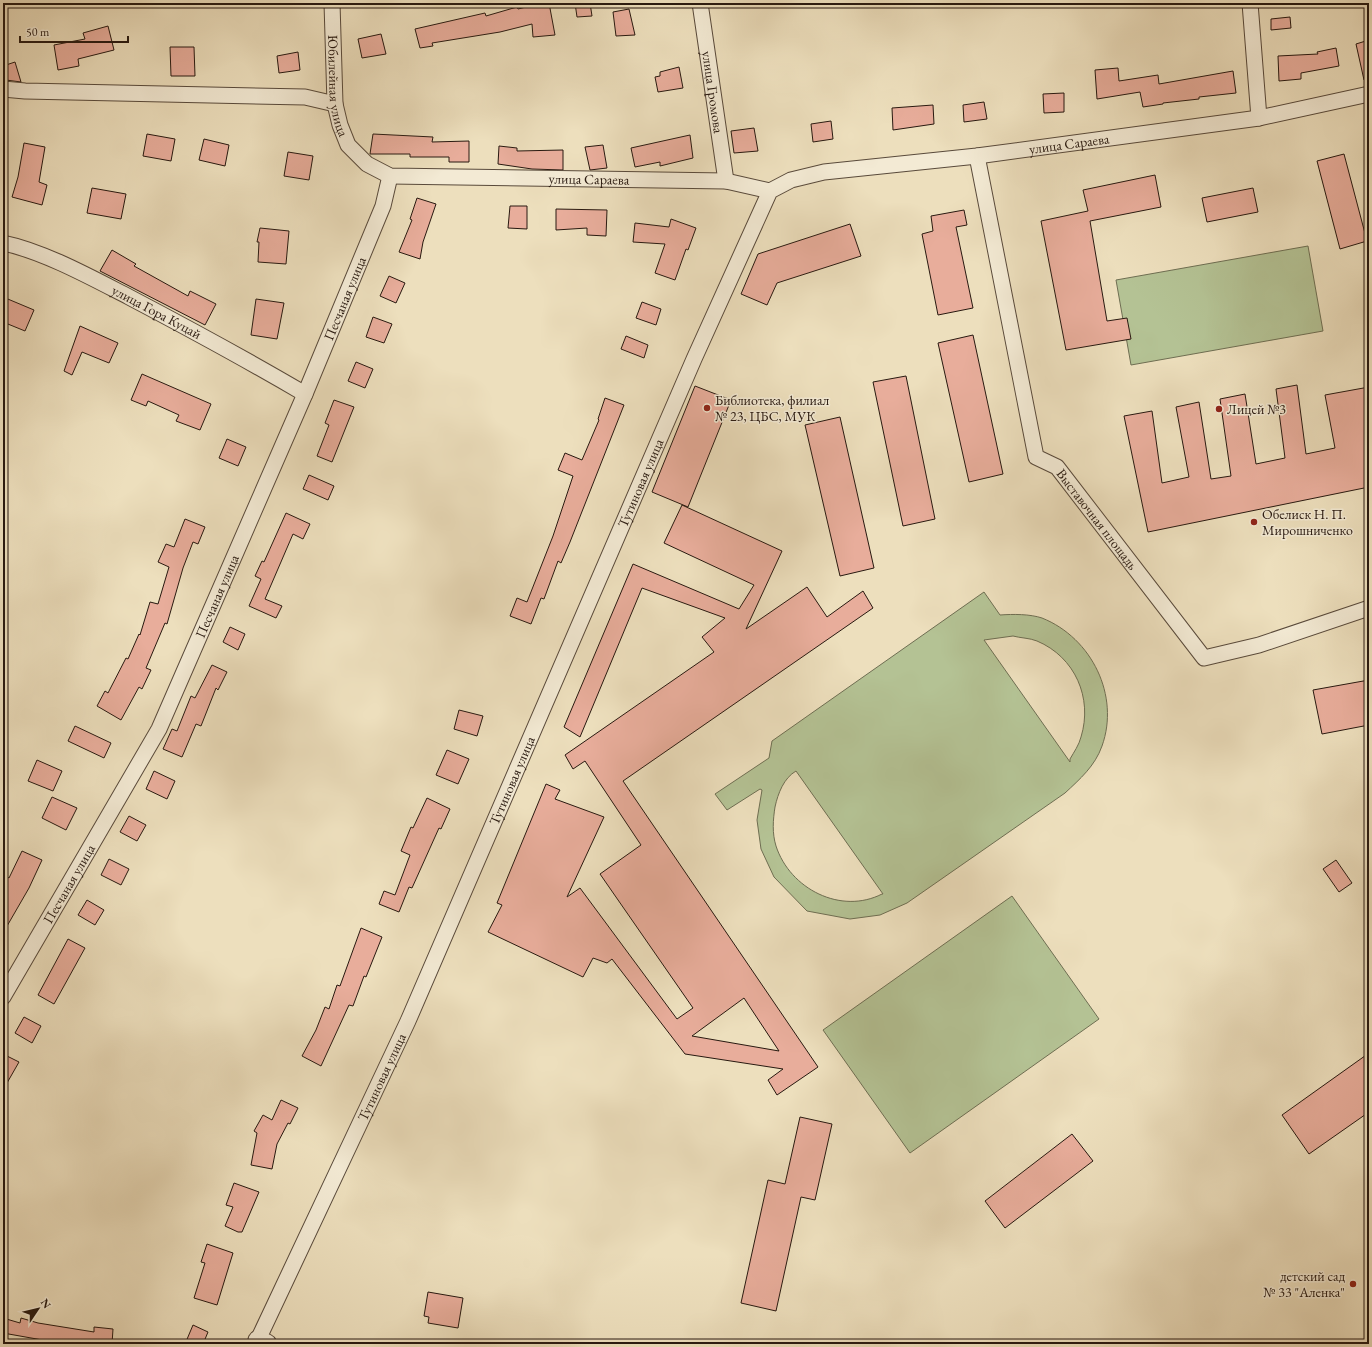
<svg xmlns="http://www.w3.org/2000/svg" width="1372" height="1347" viewBox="0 0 1372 1347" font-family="'EB Garamond',serif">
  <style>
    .green { fill: #b4c294; stroke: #6e6e52; fill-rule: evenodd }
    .building { fill: #e8ad9b; stroke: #281910; fill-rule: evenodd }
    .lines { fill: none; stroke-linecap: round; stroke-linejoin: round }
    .minor-casing { stroke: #594a3b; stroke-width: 17 }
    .tertiary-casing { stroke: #594a3b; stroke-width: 21 }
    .minor { stroke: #f3ead4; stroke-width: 15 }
    .tertiary { stroke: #f3ead4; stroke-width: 19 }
    .poi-dot { fill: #8f2418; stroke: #f3ead4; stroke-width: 1.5 }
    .labels { text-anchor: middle; stroke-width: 3; stroke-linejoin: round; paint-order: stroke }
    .street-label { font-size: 14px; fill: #281910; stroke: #f3ead4 }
    .poi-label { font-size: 14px; fill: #281910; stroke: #f3ead4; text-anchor: start }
  </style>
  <rect width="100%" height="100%" fill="#eddfbd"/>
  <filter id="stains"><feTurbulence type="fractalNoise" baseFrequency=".005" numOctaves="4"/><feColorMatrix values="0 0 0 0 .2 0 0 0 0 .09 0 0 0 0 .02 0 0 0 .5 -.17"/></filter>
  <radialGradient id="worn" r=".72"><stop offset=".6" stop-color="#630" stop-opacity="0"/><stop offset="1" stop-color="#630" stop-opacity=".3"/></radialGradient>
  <path class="green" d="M 1308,246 L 1323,331 L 1131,365 L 1116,280 Z
    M 984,592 L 1000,615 C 1013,614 1030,614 1042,618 C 1092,638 1120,696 1102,746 C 1095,766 1080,779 1065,793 L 907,903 L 880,915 L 850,919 L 807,911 L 774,877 L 761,849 L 757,820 L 762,790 L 760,789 L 727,810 L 715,794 L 769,758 L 772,741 ZM 1013,636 C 1020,638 1030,638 1037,641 C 1075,657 1093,698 1081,737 C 1079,745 1074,752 1070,759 L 1070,762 L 984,640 ZM 796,771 L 883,894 L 882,894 C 841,915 790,889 776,846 C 772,833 773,820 775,807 C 778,793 784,778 796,771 Z
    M 1012,896 L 1099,1019 L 910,1153 L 823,1030 Z"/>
  <path class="building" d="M 542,3 L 549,3 L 555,35 L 533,37 L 532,24 L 500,32 L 432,43 L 433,46 L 420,48 L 415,29 L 485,13 L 486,16 L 517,7 L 518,9 Z
    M 575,3 L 590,3 L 592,16 L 577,17 Z
    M 629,9 L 635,35 L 616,36 L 613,12 Z
    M 1290,17 L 1291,28 L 1271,30 L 1271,19 Z
    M 108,26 L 114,50 L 78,59 L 79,66 L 58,70 L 54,45 L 85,39 L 83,33 Z
    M 381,34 L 386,54 L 362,58 L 358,39 Z
    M 1369,40 L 1369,79 L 1364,80 L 1356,44 Z
    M 170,47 L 194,47 L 195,76 L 171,76 Z
    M 1336,48 L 1339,66 L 1301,73 L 1301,79 L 1279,81 L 1278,56 L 1318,54 L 1317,52 Z
    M 298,52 L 300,70 L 279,73 L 277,56 Z
    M 15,62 L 21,82 L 6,80 L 3,66 Z
    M 679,67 L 683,88 L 658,92 L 655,77 L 660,76 L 660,72 Z
    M 1118,68 L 1119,81 L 1158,75 L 1159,84 L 1233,71 L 1236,93 L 1199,97 L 1199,99 L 1163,103 L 1163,104 L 1143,107 L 1140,92 L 1097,99 L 1095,70 Z
    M 1064,93 L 1064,112 L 1044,113 L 1043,94 Z
    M 984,102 L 987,119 L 964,122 L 963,105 Z
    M 933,105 L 934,124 L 893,130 L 892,108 Z
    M 831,121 L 833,139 L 813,142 L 811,124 Z
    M 754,128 L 758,151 L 734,153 L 731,131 Z
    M 147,134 L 175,139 L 171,161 L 143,156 Z
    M 373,134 L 433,137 L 432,142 L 469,141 L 469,162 L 449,162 L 449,157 L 410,157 L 410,154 L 370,154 Z
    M 690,135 L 693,158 L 660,166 L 660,162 L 635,167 L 631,148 Z
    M 204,139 L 229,145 L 225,166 L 199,160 Z
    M 24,143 L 45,147 L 39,182 L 47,185 L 42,205 L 12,197 L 18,177 Z
    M 603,145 L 607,168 L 590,170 L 585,147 Z
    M 499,146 L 517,148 L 517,151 L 563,150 L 563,170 L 532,169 L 498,164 Z
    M 288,152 L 313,156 L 309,180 L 284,176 Z
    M 1344,154 L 1367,241 L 1340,249 L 1317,161 Z
    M 1155,175 L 1161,207 L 1090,221 L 1107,321 L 1127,318 L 1131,339 L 1066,350 L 1041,221 L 1088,211 L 1083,190 Z
    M 92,188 L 126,194 L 121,219 L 87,213 Z
    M 1253,188 L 1258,212 L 1207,222 L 1202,198 Z
    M 417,198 L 436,204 L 423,242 L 420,259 L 399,252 L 412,220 L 410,219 Z
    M 510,206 L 527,206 L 527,229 L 508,228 Z
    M 556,209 L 607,210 L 606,236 L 587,235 L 587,228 L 556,230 Z
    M 964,210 L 967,225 L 956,227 L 973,308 L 938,315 L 922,234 L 933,231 L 931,216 Z
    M 671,219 L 696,228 L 688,250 L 686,249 L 675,280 L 655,273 L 665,244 L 633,242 L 635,223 L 669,227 Z
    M 850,224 L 861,256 L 777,283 L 767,305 L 741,294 L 758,254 Z
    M 260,228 L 289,231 L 286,264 L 258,262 L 259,242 L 257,242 Z
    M 112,250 L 136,264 L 134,266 L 188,296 L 190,291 L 216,304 L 205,325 L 100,271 Z
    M 389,276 L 405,283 L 396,303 L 380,296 Z
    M 3,297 L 34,310 L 25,331 L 3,322 Z
    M 256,299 L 284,303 L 277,339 L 251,335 Z
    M 642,302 L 661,309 L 656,325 L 636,318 Z
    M 373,317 L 392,324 L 384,343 L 366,337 Z
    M 80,326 L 118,343 L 109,363 L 82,352 L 72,375 L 64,371 Z
    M 973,335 L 1003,474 L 969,482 L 938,343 Z
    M 626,336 L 648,345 L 644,358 L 621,349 Z
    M 356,362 L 373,369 L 365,388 L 348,381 Z
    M 142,374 L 211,404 L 200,430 L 176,421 L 179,415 L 148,401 L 146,406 L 131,400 Z
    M 906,376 L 935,519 L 903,526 L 873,382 Z
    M 1297,385 L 1306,454 L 1335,448 L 1325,395 L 1369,387 L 1369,487 L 1148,532 L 1124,416 L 1152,411 L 1162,483 L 1189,477 L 1176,407 L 1199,402 L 1211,479 L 1231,476 L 1220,399 L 1245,394 L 1256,464 L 1285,458 L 1276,389 Z
    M 695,386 L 731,400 L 688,507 L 652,492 Z
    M 605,398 L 624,405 L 570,542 L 561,563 L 558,561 L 544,599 L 541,598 L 531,624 L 510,616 L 517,598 L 527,602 L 553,536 L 573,476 L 558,470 L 565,453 L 582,460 L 599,420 L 598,419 Z
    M 334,400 L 354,407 L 332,462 L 317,456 L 329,425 L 325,423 Z
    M 840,417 L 874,568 L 840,576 L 805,425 Z
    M 227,439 L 246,447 L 238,466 L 219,458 Z
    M 309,475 L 334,486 L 328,500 L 303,489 Z
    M 682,505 L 782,551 L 746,629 L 807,587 L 827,617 L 863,591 L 873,608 L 623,781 L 818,1067 L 777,1095 L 768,1080 L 783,1069 L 685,1054 L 612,959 L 607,963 L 593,958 L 583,977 L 488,932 L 502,905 L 497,903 L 546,784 L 560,790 L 555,799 L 604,817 L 567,897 L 580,888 L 677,1019 L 693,1008 L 600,874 L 641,845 L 585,761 L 573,769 L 565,755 L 714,652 L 702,637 L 725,618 L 642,588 L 580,737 L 564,727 L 633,564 L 739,609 L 754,585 L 664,543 ZM 744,998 L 779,1051 L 692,1036 Z
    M 286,513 L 310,524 L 303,539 L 293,534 L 265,599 L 282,606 L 276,618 L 249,606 L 261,579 L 255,576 L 262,561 L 264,562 Z
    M 185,519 L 205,527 L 198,544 L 193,542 L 183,568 L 167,624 L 165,623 L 146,668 L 151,670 L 142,689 L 139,687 L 121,720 L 97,706 L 105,691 L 108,693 L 126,658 L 128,659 L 139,634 L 140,635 L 150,602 L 158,604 L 169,567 L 158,562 L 166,544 L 174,547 Z
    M 230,627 L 245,634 L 238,650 L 223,642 Z
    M 212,665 L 227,672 L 218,690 L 216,688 L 201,726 L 196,724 L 182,757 L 163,749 L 172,729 L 177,731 L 191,696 L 195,698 Z
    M 1369,680 L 1369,725 L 1322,734 L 1313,690 Z
    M 459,710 L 483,716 L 477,736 L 454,729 Z
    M 75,726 L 111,743 L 104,758 L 68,741 Z
    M 447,750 L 469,759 L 458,784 L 436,775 Z
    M 37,760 L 62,771 L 53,791 L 28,781 Z
    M 154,771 L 175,781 L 167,799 L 146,789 Z
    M 52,797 L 77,808 L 66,830 L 42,818 Z
    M 427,798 L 450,809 L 441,829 L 439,828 L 412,888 L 409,887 L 399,912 L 379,904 L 384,891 L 395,895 L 410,855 L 401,851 L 411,827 L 413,828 Z
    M 129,816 L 146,825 L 137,841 L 120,832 Z
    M 22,851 L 42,860 L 29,888 L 3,933 L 3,874 L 9,878 Z
    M 109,859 L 129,869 L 121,885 L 101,875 Z
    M 1336,860 L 1352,883 L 1339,892 L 1323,869 Z
    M 87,900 L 104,910 L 95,925 L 78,915 Z
    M 361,928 L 382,937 L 366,977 L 364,976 L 353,1006 L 349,1005 L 321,1066 L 302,1056 L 316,1030 L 325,1007 L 329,1009 L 337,985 L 340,986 Z
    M 68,939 L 85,948 L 54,1004 L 38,995 Z
    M 24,1017 L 41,1026 L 32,1043 L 15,1033 Z
    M 1369,1053 L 1369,1112 L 1309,1154 L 1282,1115 Z
    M 3,1054 L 19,1062 L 3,1090 Z
    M 281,1100 L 298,1108 L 290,1124 L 288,1123 L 277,1144 L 272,1169 L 251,1165 L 257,1133 L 254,1131 L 263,1115 L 272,1120 Z
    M 800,1117 L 832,1124 L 815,1200 L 801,1197 L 776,1311 L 741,1303 L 768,1180 L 785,1184 Z
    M 1072,1134 L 1093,1161 L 1005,1228 L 985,1201 Z
    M 234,1183 L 259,1192 L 242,1232 L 238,1232 L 225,1226 L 233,1207 L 226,1205 Z
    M 207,1244 L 233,1253 L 217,1305 L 194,1298 L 205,1263 L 201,1262 Z
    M 428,1292 L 463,1298 L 458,1328 L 428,1323 L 429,1317 L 424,1316 Z
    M 3,1318 L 20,1323 L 21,1318 L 38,1323 L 94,1332 L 94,1327 L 113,1329 L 112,1344 L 65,1344 L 3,1333 Z
    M 193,1325 L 208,1332 L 203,1344 L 185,1344 Z"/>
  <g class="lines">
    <g class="minor-casing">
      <g id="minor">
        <path id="s1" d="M 332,3 L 335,104 L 340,125 L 348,145 L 367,164 L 390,176 L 726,181 L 770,191"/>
        <path id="s2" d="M 700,3 L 726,181"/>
        <path d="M 1250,3 L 1259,118"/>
        <path d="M 3,89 L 25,91 L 305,97 L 335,104"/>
        <path id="s3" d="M 977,156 L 1036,457 L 1057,467 L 1204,658 L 1259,645 L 1369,608"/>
        <path id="s4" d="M 3,243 C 43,251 92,278 129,297 C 188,328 247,360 305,394"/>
        <path id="s5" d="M 3,997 L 159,729 L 305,394 L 383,206 L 390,176"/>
        <path id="s6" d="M 256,1344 L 408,1021 L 694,359 L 770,191 L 791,180 L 824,172 L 977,156 L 1259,118 L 1369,94"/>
      </g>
    </g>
    <g class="tertiary-casing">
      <path id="tertiary" d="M 258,1340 L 267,1344"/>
    </g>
    <use href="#minor" class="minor"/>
    <use href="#tertiary" class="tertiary"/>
  </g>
  <g class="poi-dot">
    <circle cx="707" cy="408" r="4"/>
    <circle cx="1219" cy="409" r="4"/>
    <circle cx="1254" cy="522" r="4"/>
    <circle cx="1353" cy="1284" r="4"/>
  </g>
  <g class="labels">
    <g class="street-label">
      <text dy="5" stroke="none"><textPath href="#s1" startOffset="83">Юбилейная улица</textPath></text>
      <text dy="5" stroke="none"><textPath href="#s2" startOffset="90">улица Громова</textPath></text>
      <text dy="5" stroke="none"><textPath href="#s6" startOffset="1567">улица Сараева</textPath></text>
      <text dy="5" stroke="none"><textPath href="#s1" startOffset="396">улица Сараева</textPath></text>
      <text dy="5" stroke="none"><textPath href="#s5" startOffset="779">Песчаная улица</textPath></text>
      <text dy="5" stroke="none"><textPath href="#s4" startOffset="169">улица Гора Куцай</textPath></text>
      <text dy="5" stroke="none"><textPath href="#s6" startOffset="943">Тутиновая улица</textPath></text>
      <text dy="5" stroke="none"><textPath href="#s3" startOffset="396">Выставочная площадь</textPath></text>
      <text dy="5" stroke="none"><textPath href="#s5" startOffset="455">Песчаная улица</textPath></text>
      <text dy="5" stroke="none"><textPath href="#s6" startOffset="619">Тутиновая улица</textPath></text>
      <text dy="5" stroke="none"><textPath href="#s5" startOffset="131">Песчаная улица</textPath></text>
      <text dy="5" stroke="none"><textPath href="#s6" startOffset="295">Тутиновая улица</textPath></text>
    </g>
    <g class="poi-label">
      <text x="715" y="405">Библиотека, филиал<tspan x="715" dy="16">№ 23, ЦБС, МУК</tspan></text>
      <text x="1227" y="414">Лицей №3</text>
      <text x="1262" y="519">Обелиск Н. П.<tspan x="1262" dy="16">Мирошниченко</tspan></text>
      <text x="1345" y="1281" text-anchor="end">детский сад<tspan x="1345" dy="16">№ 33 "Аленка"</tspan></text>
    </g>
  </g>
  <rect width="1372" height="1347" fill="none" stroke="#eddfbd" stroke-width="16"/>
  <rect x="4" y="4" width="1364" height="1339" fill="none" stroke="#281910" stroke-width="2"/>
  <rect x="8" y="8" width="1356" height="1331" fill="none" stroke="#281910"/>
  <g transform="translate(38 1309) rotate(55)" stroke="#f3ead4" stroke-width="3" paint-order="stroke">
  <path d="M0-3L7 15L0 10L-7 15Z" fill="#281910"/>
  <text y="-6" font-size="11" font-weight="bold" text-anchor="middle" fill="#281910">N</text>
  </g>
  <path d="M20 36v6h108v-6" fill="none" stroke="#281910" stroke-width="2"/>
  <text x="26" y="36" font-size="12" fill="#281910" stroke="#f3ead4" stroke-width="3" paint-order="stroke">50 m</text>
  <rect width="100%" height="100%" filter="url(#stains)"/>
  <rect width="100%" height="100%" fill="url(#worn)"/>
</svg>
